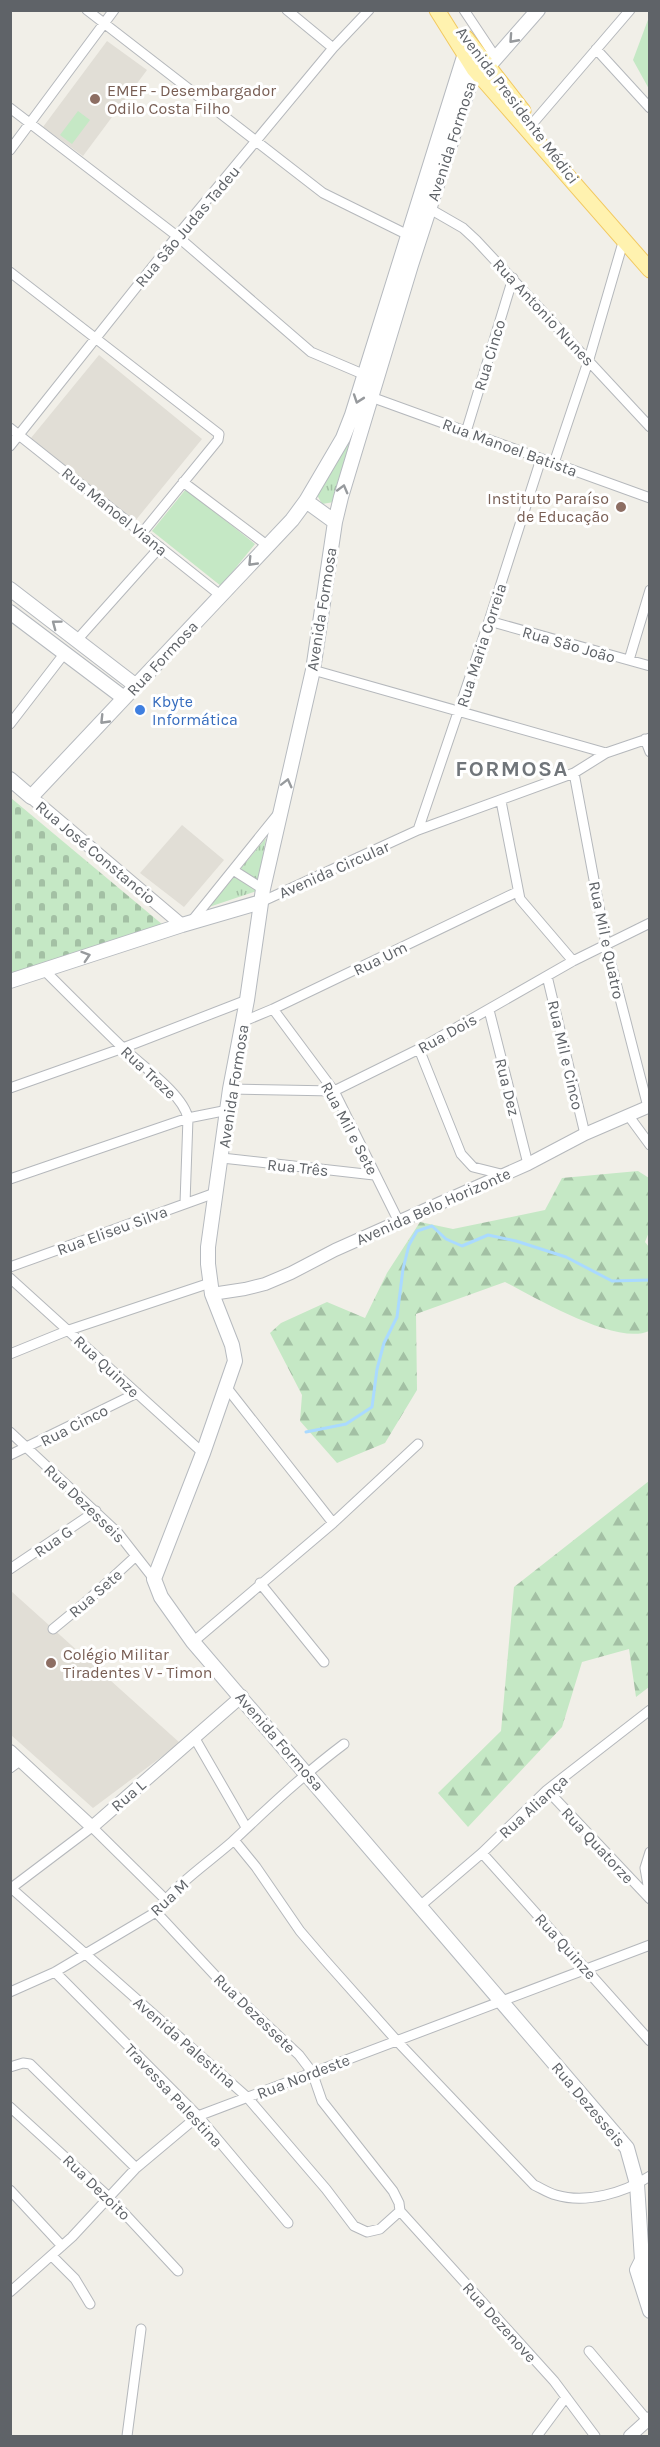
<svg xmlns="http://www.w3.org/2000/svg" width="660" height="2447" viewBox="0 0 660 2447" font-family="Karla,sans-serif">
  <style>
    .education { fill: #e1ded6 }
    .forest { fill: url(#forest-firs) }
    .cemetery { fill: url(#cemetery-stones) }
    .park { fill: url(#park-tufts) }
    .pitch { fill: #c5e8c5 }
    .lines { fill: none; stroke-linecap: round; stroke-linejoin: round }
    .stream { stroke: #aadaff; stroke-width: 3 }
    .minor-casing { stroke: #b5b8bc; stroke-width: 11 }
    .tertiary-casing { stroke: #b5b8bc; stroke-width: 14 }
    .secondary-casing { stroke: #b6babf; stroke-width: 16 }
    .primary-casing { stroke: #f2c960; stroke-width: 17 }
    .minor { stroke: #fff; stroke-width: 9 }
    .tertiary { stroke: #fff; stroke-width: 12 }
    .secondary { stroke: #fff; stroke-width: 14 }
    .primary { stroke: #fff2af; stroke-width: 15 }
    .oneway { stroke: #979a9d }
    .education-dot { fill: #8d6e63; stroke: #fff; stroke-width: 2 }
    .shop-dot { fill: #3f7fe0; stroke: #fff; stroke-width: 2 }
    .labels { text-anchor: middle; stroke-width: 6; stroke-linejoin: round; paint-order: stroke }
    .education-label { font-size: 16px; fill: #785e54; stroke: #fff; text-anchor: start }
    .street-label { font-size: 16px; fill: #5f6368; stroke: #fff }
    .shop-label { font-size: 16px; fill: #366cbe; stroke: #fff; text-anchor: start }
    .district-label { font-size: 22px; font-weight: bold; letter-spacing: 1.5px; fill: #70757a; stroke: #fff }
  </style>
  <defs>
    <pattern id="forest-firs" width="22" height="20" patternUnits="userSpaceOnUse" patternTransform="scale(1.5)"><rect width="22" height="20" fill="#c5e8c5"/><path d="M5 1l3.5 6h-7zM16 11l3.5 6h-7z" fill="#a3c0a4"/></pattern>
    <pattern id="cemetery-stones" width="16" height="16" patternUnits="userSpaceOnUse" patternTransform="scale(1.5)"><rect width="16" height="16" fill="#c5e8c5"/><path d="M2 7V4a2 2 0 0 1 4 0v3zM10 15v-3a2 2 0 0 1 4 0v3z" fill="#a3c0a4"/></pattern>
    <pattern id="park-tufts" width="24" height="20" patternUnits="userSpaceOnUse" patternTransform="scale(1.5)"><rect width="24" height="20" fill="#c5e8c5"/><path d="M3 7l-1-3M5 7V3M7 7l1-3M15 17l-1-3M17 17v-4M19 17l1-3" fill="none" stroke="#a3c0a4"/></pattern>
  </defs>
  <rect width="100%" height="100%" fill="#f1efe8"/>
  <path class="education" d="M 107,41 L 147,70 L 83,156 L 43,127 Z
    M 99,355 L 202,439 L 135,521 L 31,438 Z
    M 182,825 L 224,860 L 184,907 L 140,873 Z
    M 11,1591 L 180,1743 L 93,1808 L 11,1735 Z"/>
  <path class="forest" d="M 638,1171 L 649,1178 L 649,1232 L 645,1242 L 649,1247 L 649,1331 C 617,1346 536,1298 505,1282 L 416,1314 L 417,1390 L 385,1443 L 337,1463 L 300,1421 L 302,1395 L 270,1333 L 281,1323 L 327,1302 L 365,1318 L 387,1273 L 420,1222 L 453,1229 L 545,1210 L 562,1178 Z
    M 649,1481 L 649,1687 L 636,1697 L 629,1649 L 582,1662 L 562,1727 L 468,1827 L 438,1793 L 501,1731 L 514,1587 Z"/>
  <path class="cemetery" d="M 11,798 L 163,925 L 11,976 Z"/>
  <path class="park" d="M 346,444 L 351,447 L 334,502 L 322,504 L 316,493 Z
    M 266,838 L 257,891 L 209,907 Z"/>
  <path class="pitch" d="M 649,17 L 649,89 L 633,60 Z
    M 78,111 L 90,120 L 72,144 L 60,135 Z
    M 186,489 L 255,544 L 221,586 L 152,531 Z"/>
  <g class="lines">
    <path class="stream" d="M 306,1432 L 346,1424 L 372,1407 L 377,1369 L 384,1343 L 397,1317 L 403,1269 L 409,1245 L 417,1231 L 432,1226 L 446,1239 L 462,1246 L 488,1235 L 516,1241 L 566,1257 L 612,1281 L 650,1280"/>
    <g class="minor-casing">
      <path id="minor" d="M 87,10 L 323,193 L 408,235
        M 287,10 L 333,48
        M 464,10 L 496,58
        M 596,49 L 650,108
        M 10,108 L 177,236 L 311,352 L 365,375
        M 533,123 L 630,10
        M 10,150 L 114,10
        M 430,209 L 463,228 L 476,240 L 650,427
        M 10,272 L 219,434 L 218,440 L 142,533
        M 371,397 L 650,498
        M 10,428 L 220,595
        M 466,432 L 513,278
        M 10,446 L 177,236 L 333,48 L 369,10
        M 554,463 L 589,359 L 624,239
        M 183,482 L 268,546
        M 489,621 L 650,666
        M 77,640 L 160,547
        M 629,660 L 650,590
        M 313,670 L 606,753
        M 10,724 L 64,654
        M 645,739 L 650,752
        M 574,773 L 606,944 L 648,1107
        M 501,801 L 520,899 L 573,961
        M 418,830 L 489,621 L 541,459
        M 233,870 L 263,889
        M 261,902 L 418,830 L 574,773 L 606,753 L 650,738
        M 191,922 L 278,814
        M 44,970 C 70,996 96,1022 123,1048 C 141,1065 183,1094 188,1118 L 185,1203
        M 547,976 L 585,1134
        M 273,1009 L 334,1091 L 399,1222
        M 489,1010 L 528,1164
        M 242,1022 L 273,1009 L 517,892
        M 419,1049 L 461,1154 L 473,1167 L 501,1174
        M 10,1088 L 123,1048 L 247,1000
        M 230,1089 L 334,1091 L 419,1049 L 573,961 L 650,923
        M 628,1115 L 650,1145
        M 222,1158 L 374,1175
        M 10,1179 L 188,1118 L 228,1110
        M 10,1267 L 215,1193
        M 10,1278 L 203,1453
        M 10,1354 L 69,1330 L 210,1283
        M 227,1388 L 333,1523
        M 10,1432 L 118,1533 L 154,1579
        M 10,1455 L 137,1393
        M 10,1569 L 96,1511
        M 260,1583 L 324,1662
        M 53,1629 L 87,1601 L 136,1556
        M 193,1642 L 333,1523 L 418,1444
        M 194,1737 L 246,1827
        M 10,1768 L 21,1760
        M 547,1790 L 650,1899
        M 234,1840 L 256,1867 L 300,1931 L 324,1959 L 397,2041 L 534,2185 C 541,2188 548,2193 556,2195 C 586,2204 624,2193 650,2176
        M 650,1852 L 645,1868 L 650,1897
        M 482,1853 L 650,2041
        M 10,1887 L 247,2097 L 326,2189 L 354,2226 L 367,2232 L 380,2229 L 400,2211
        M 10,1889 L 92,1827 L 165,1899
        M 420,1906 L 482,1853 L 547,1790 L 650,1710
        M 156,1912 L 224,1985 L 299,2055 L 312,2072 L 322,2101 L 393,2191 L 399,2203 L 400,2211
        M 55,1972 L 198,2116 L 288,2223
        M 10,1992 L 55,1972 L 156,1912 C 176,1884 207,1864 233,1841 C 269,1807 304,1774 344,1744
        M 10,2067 L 23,2063 L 30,2064 L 136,2168
        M 10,2107 L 110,2198 L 178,2271
        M 10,2190 L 62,2246
        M 400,2211 L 554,2381 L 595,2436
        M 52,2256 L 75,2279 L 90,2304
        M 10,2292 L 72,2237 L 136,2168 L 198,2116 L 650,1945
        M 589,2351 L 647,2420
        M 127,2436 L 141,2329
        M 537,2436 L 566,2397"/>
    </g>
    <g class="tertiary-casing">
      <path id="tertiary" d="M 31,797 L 182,925
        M 212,1294 L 245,1289 L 265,1284 L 291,1273 L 335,1250 L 528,1164 L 585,1134 L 650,1106
        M 10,1751 L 92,1827 L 242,1696
        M 630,2436 L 650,2418"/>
    </g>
    <g class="secondary-casing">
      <path id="secondary" d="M 477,62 L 411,265 L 341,497 L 335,522 L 313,670 L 263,889 L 247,1000 L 230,1089 L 208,1247 L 208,1264 L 212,1294 L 232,1345 L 235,1361 L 203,1453 L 154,1579 L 161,1597 L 193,1642 L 627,2148 L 637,2184 L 642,2260
        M 488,67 L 538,10
        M 306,501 L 335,522
        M 10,589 L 135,685
        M 10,612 L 124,698
        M 10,779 L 31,797 L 292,520 L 306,501 L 343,438 L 352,415 L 467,47
        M 10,981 L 182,925 L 261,902
        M 642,2260 L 637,2270 L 650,2311
        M 642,2260 L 650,2274"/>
    </g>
    <g class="primary-casing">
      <path id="primary" d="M 437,10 L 474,69 L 650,270
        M 466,38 L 523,111"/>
    </g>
    <use href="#minor" class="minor"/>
    <use href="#tertiary" class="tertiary"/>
    <use href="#secondary" class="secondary"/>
    <use href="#primary" class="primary"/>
  </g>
  <defs><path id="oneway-chevron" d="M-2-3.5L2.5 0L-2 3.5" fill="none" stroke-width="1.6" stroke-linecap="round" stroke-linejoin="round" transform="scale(1.5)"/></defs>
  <g class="oneway">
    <use href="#oneway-chevron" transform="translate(513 39) rotate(132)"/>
    <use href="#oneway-chevron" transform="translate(358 399) rotate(109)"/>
    <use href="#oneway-chevron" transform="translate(343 489) rotate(-75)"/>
    <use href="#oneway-chevron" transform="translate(252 562) rotate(134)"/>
    <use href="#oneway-chevron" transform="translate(56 624) rotate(-143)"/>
    <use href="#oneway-chevron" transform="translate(104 720) rotate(134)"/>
    <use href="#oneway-chevron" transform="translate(287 783) rotate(-76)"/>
    <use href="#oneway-chevron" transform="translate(86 956) rotate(-18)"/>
  </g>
  <g class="education-dot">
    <circle cx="95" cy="99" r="6"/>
    <circle cx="621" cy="507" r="6"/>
    <circle cx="51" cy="1663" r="6"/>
  </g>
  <circle class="shop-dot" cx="140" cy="710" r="6"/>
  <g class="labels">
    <g class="education-label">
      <text x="107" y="96">EMEF - Desembargador<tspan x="107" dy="18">Odilo Costa Filho</tspan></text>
      <text x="609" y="504" text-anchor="end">Instituto Paraíso<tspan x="609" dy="18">de Educação</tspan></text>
      <text x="63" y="1660">Colégio Militar<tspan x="63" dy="18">Tiradentes V - Timon</tspan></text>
    </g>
    <g class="street-label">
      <text transform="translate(518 105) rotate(53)" y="6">Avenida Presidente Médici</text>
      <text transform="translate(451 141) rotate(-72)" y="6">Avenida Formosa</text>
      <text transform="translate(187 226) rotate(-50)" y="6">Rua São Judas Tadeu</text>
      <text transform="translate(544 312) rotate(47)" y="6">Rua Antonio Nunes</text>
      <text transform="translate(489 355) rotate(-73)" y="6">Rua Cinco</text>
      <text transform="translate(510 447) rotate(20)" y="6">Rua Manoel Batista</text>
      <text transform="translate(115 511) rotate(39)" y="6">Rua Manoel Viana</text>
      <text transform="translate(321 609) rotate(-81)" y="6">Avenida Formosa</text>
      <text transform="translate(569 644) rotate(16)" y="6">Rua São João</text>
      <text transform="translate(481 645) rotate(-72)" y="6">Rua Maria Correia</text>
      <text transform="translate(162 658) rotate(-47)" y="6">Rua Formosa</text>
      <text transform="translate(96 852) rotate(40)" y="6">Rua José Constancio</text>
      <text transform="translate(334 869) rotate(-24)" y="6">Avenida Circular</text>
      <text transform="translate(607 940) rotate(78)" y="6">Rua Mil e Quatro</text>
      <text transform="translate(380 958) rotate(-26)" y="6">Rua Um</text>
      <text transform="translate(447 1033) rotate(-29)" y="6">Rua Dois</text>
      <text transform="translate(566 1055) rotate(77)" y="6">Rua Mil e Cinco</text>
      <text transform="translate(149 1072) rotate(43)" y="6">Rua Treze</text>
      <text transform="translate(233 1086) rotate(-81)" y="6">Avenida Formosa</text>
      <text transform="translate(508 1087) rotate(76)" y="6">Rua Dez</text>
      <text transform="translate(350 1128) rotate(62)" y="6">Rua Mil e Sete</text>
      <text transform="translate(298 1167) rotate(6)" y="6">Rua Três</text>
      <text transform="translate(433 1206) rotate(-24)" y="6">Avenida Belo Horizonte</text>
      <text transform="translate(112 1230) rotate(-20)" y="6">Rua Eliseu Silva</text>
      <text transform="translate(107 1366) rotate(43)" y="6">Rua Quinze</text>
      <text transform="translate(74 1425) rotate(-27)" y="6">Rua Cinco</text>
      <text transform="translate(85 1503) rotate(44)" y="6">Rua Dezesseis</text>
      <text transform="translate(53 1541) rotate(-35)" y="6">Rua G</text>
      <text transform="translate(95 1593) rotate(-41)" y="6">Rua Sete</text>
      <text transform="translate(280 1741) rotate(49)" y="6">Avenida Formosa</text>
      <text transform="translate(128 1795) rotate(-41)" y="6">Rua L</text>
      <text transform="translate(533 1806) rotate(-42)" y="6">Rua Aliança</text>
      <text transform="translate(598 1845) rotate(47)" y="6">Rua Quatorze</text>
      <text transform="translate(169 1897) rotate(-43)" y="6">Rua M</text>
      <text transform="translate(566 1946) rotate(48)" y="6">Rua Quinze</text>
      <text transform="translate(255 2013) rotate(44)" y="6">Rua Dezessete</text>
      <text transform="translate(185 2042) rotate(41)" y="6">Avenida Palestina</text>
      <text transform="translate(303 2076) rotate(-21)" y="6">Rua Nordeste</text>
      <text transform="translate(174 2095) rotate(47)" y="6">Travessa Palestina</text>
      <text transform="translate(589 2104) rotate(50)" y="6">Rua Dezesseis</text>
      <text transform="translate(97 2187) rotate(44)" y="6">Rua Dezoito</text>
      <text transform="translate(500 2322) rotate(48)" y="6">Rua Dezenove</text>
    </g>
    <g class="shop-label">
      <text x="152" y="707">Kbyte<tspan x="152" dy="18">Informática</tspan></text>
    </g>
    <g class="district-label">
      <text x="512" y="776">FORMOSA</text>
    </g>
  </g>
  <rect width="660" height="2447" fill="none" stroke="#5f6368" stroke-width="24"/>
</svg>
